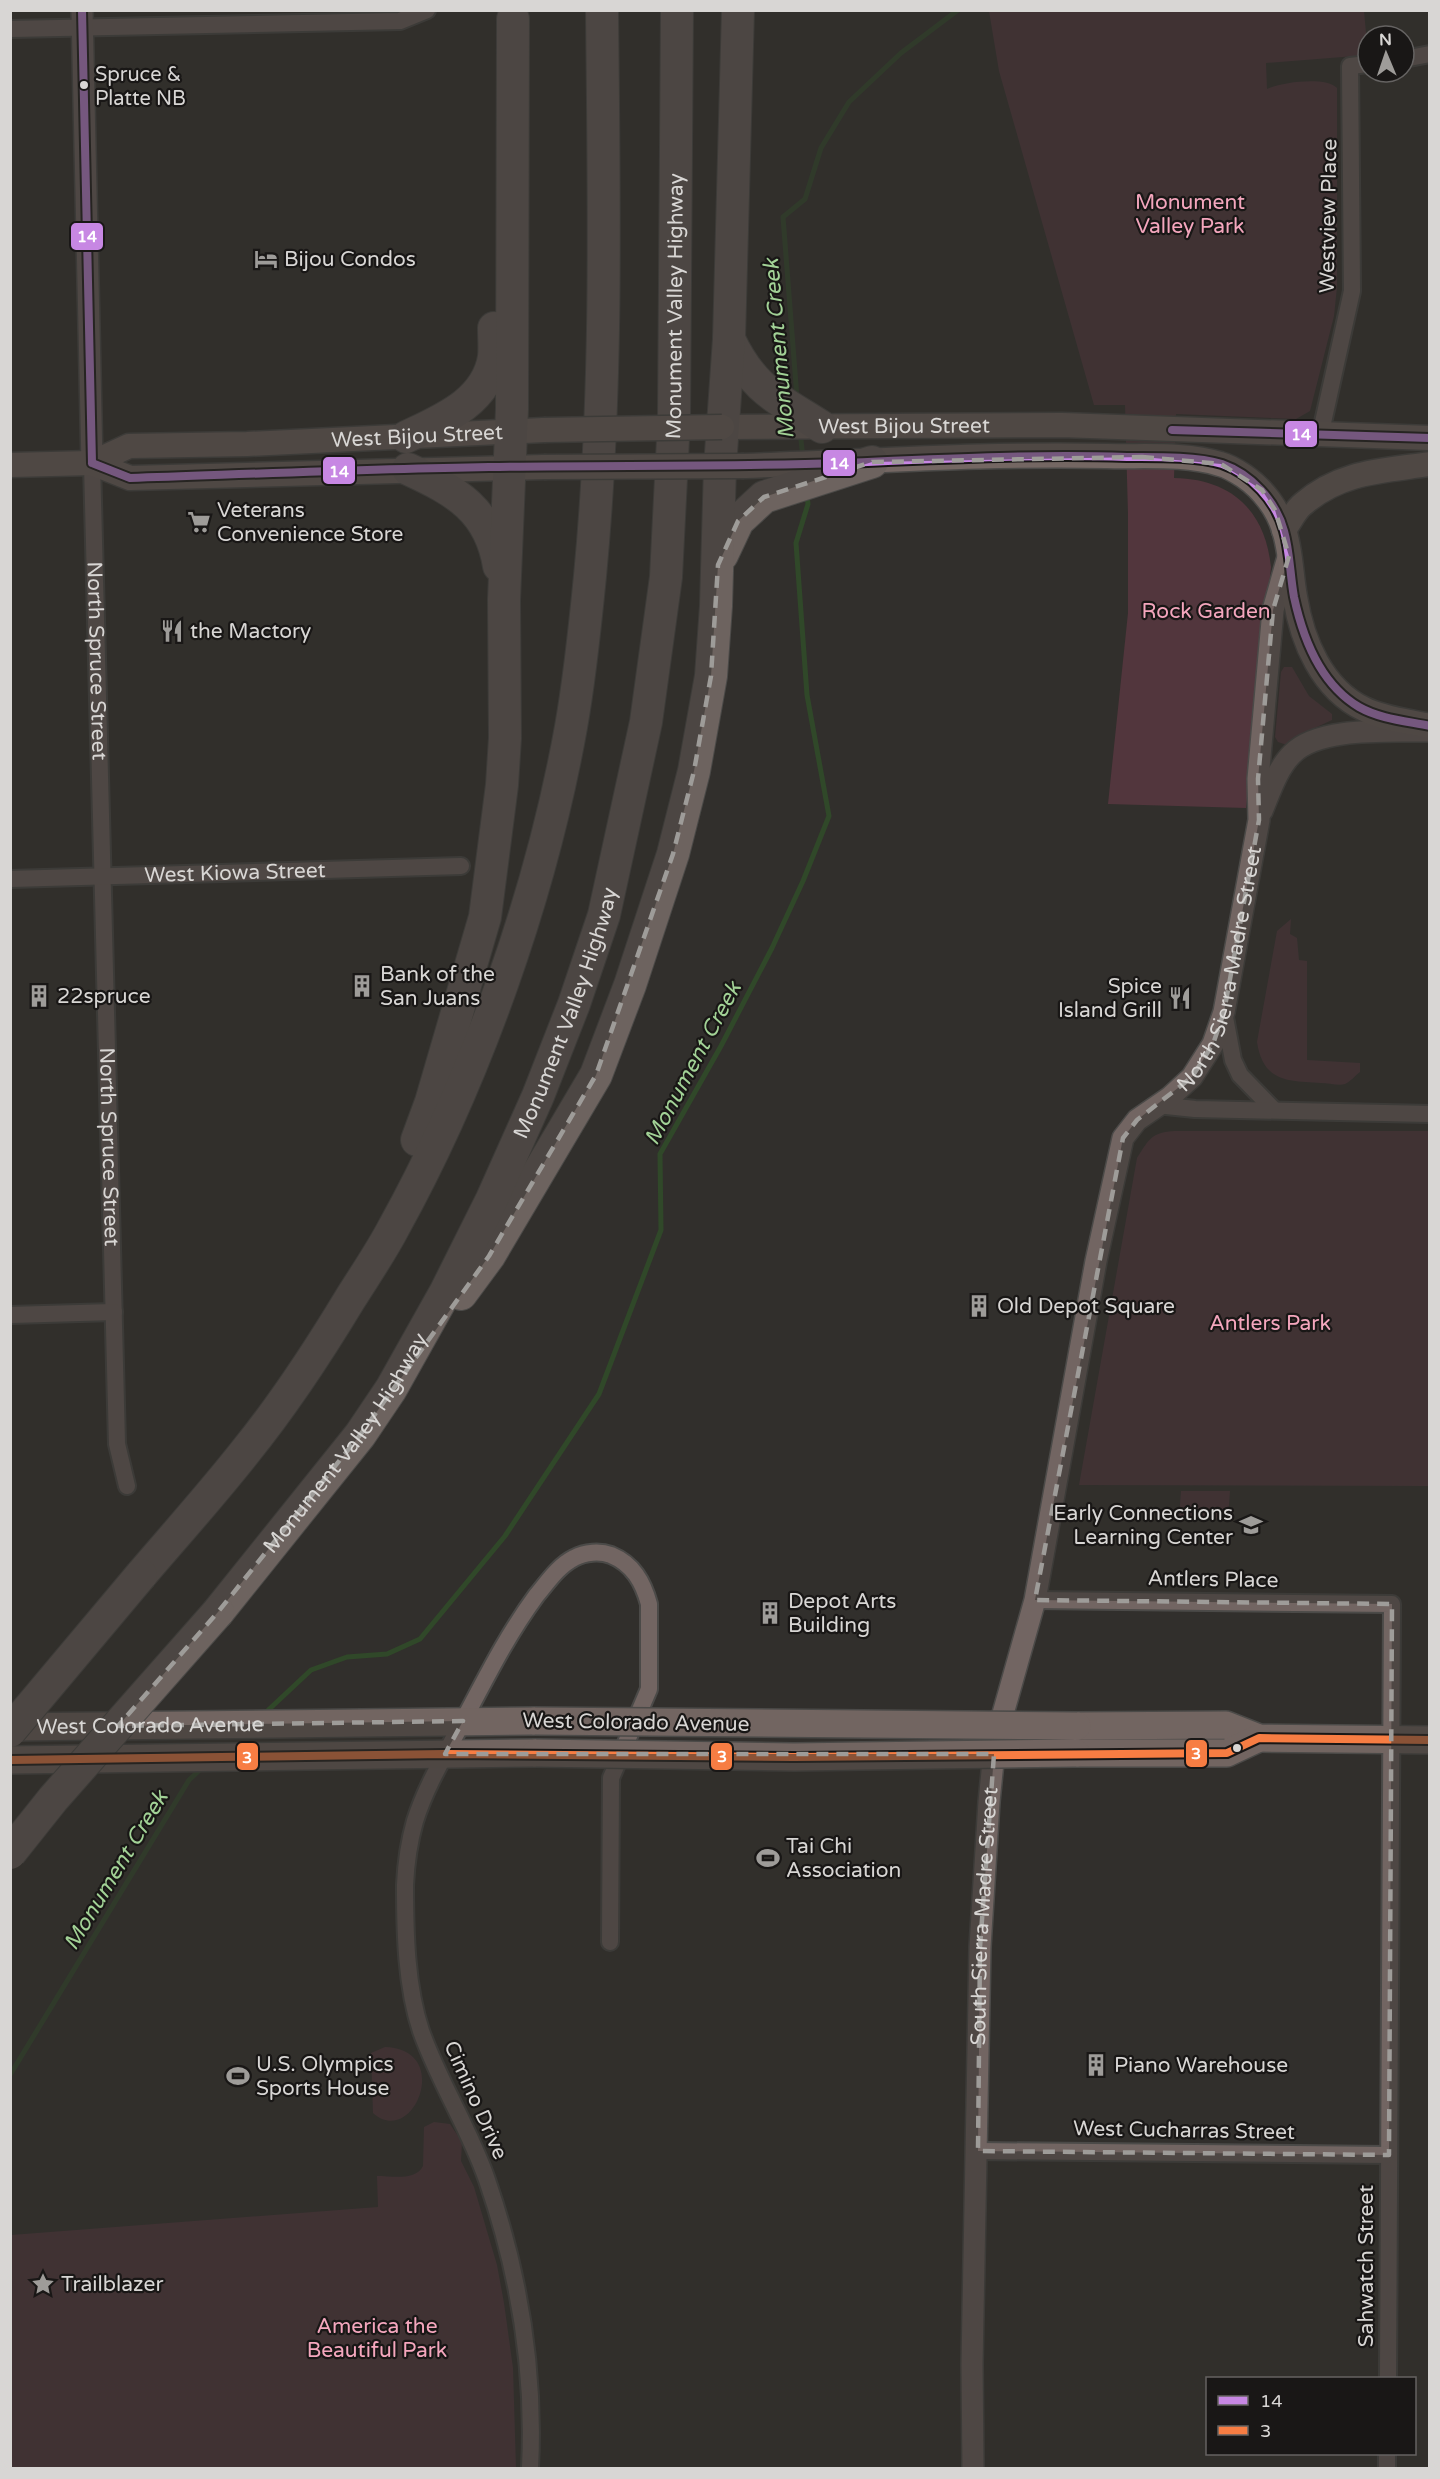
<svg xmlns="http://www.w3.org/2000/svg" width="1440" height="2479" viewBox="0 0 1440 2479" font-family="'Varela Round',sans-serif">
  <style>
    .green { fill: #52363d }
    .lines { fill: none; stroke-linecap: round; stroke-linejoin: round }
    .stream { stroke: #304829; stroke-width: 5 }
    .minor-casing { stroke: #4b4a48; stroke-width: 20 }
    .tertiary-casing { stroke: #4b4a48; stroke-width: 24 }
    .secondary-casing { stroke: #4b4a48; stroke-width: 27 }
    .primary-casing { stroke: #4b4a48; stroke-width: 30 }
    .motorway-casing { stroke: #4b4a48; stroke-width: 34 }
    .minor { stroke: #726562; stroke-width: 16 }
    .tertiary { stroke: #726562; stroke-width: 21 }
    .secondary { stroke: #746763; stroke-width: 24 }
    .primary { stroke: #726561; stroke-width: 27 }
    .motorway { stroke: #6d635f; stroke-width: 32 }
    .secondary-bridge-casing { stroke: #4b4a48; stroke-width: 27; stroke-linecap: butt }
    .primary-bridge-casing { stroke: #4b4a48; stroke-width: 30; stroke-linecap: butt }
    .motorway-bridge-casing { stroke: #4b4a48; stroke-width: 34; stroke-linecap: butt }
    .secondary-bridge { stroke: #746763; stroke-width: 24 }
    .primary-bridge { stroke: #726561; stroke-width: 27 }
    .motorway-bridge { stroke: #6d635f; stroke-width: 32 }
    .bus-1-casing { stroke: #191716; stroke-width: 12 }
    .bus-2-casing { stroke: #191716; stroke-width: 12 }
    .bus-1 { stroke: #c787e3; stroke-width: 8 }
    .bus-2 { stroke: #f77d43; stroke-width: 8 }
    .marked { fill: none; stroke: #9e9c99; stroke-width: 4.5; stroke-dasharray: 12 8; stroke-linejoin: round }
    .bus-dot { fill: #d8d6d4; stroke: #191716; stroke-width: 2 }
    .labels { text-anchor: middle; stroke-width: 4.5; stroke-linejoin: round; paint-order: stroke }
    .bus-label { font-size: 20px; fill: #d8d6d4; stroke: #191716; text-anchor: start }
    .park-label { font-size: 21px; fill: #f4a6bd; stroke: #191716 }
    .street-label { font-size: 21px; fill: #d8d6d4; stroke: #191716 }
    .poi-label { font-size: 21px; fill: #d8d6d4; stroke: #191716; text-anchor: start }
    .water-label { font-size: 22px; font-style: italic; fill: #a2d296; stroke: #191716 }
    .line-badge { stroke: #191716; stroke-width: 2 }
    .badge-label { font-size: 16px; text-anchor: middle; font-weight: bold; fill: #fff }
  </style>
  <rect width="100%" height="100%" fill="#312f2c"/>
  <path class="green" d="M 989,11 L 1364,11 L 1368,55 L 1266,63 L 1267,89 C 1280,82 1327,76 1337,88 L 1337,287 L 1334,316 L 1310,411 L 1296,419 L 1176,414 L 1174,478 C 1231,479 1265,510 1271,567 L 1246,808 L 1108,804 L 1128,613 L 1128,514 L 1125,405 L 1094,405 L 999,71 Z
    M 1284,667 L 1292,667 L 1309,696 L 1332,714 L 1332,720 L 1306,732 L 1287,745 L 1278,742 L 1275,737 L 1281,672 Z
    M 1291,919 L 1290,934 L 1297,938 L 1299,960 L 1307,961 L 1307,1060 L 1360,1063 L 1360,1072 C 1356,1075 1350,1082 1345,1084 C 1339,1086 1328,1083 1321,1083 C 1288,1081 1263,1082 1257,1042 L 1277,931 Z
    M 1175,1131 L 1429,1131 L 1429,1486 L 1079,1485 L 1137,1158 C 1149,1139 1152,1132 1175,1131 Z
    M 1181,1491 L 1230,1491 L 1228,1519 L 1179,1518 Z
    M 385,2047 C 454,2049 413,2149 373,2113 L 371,2053 Z
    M 434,2122 L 450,2124 L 462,2142 L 461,2161 L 474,2187 L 497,2265 L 504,2303 L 513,2368 L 516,2468 L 11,2468 L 11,2235 L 378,2207 L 377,2176 C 392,2176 416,2181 423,2166 L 424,2127 Z"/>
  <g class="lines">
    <path class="stream" d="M 797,398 L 783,217 L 805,199 L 821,148 L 849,102 L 901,53 L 958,10
      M 800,431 L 803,458
      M 263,1715 L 311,1670 L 347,1657 L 387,1654 L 420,1639 L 505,1536 L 599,1394 L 661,1230 L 660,1154 L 721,1046 L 772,948 L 803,881 L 829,816 L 807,695 L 796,543 L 808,504 L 807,494
      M 10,2075 L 189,1780 L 204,1766"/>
    <g class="minor-casing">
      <g id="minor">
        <path d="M 10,29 L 400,21 L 427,10"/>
        <path d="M 1404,59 L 1430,54"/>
        <path d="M 1320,436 L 1352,291 L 1350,66 L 1368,64"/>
        <path id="s1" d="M 92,463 L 117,1444 L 127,1486"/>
        <path id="s2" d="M 10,879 L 461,866"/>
        <path d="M 1224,1012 L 1233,1060 L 1240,1075 L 1274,1110"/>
        <path d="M 1157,1105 L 1195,1109 L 1430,1114"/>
        <path d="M 10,1315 L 114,1312"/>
        <path d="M 1035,1600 L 1392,1604 L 1388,2378"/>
        <path d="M 978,2151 L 1389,2155"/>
        <path d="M 530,2468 C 535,2370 519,2273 487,2180 C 469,2128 439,2082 421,2031 C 406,1986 405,1932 405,1885 C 406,1863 409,1842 415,1821 C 426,1786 445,1755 462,1723 C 486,1678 506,1637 536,1596 C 547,1583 558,1566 574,1558 C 585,1552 600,1551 611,1555 C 633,1564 643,1582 649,1604 L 649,1689 L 611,1778 L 610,1942"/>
        <path d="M 1387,2468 L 1387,2454"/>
      </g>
    </g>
    <g class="tertiary-casing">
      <g id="tertiary">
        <path d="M 82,10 L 92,463"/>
        <path d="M 1262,811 C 1270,792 1277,769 1292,754 C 1319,726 1391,732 1428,731"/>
        <path id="s3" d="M 973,2468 L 972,2364 L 980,1947 L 989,1802 L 995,1742 L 1035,1600 L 1096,1261 L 1123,1138 L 1137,1120 L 1169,1098 L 1192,1077 L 1213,1044 L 1224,1012 L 1259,820 L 1258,779 L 1273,610 L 1288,557"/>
      </g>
    </g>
    <g class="secondary-casing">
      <g id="secondary">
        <path id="s4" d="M 722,427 L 1062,425 L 1430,438"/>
        <path d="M 92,463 L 130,478 L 544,467"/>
        <path id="s5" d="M 10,465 L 92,463 L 129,446 L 247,444 L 544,430"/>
        <path d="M 744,466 C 865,462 986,453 1107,456 C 1143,457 1185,453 1220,464 C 1228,466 1238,472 1244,476 C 1263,489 1278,509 1284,530 C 1291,551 1291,576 1295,597 C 1302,641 1322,689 1364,709 C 1384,719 1408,721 1430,726"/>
        <path d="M 1284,530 C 1290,522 1295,510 1303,504 C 1341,471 1383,471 1430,464"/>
      </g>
    </g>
    <g class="primary-casing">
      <g id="primary">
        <path d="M 1077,1726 L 1226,1725 L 1259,1738 L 1430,1740"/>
        <path id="s6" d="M 10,1727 L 535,1721"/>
        <path d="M 1076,1753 L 1227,1753 L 1259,1738"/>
        <path d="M 10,1760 L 536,1753"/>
      </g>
    </g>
    <g class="motorway-casing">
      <g id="motorway">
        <path d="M 729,339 C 753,390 777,398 822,427"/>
        <path d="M 406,437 C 442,420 487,402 494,357 C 495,348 494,338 494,328"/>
        <path d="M 408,469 C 456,491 490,510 499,566"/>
        <path d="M 722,555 L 738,521 L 764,497 L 872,462"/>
        <path d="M 417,1140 L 431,1102 L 485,917 L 502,785 L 505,738 L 504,600 L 512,409 L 513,19"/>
        <path d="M 461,1294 L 489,1256 L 596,1075 L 630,985 L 673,854 L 694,771 L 711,676 L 716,606 L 720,467 L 729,339 L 738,10"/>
        <path d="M 141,1575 C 176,1534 212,1494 245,1452 C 284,1404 318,1352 350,1299 C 365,1275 381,1252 394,1227 C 476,1079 541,894 571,727 C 580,677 585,627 590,576 C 608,389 604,199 602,10"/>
        <path id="s7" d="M 218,1612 L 360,1435 L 391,1389 L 446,1291 L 492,1199 L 538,1096 L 574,1004 L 604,915 L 646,722 L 666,577 L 674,419 L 677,10"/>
      </g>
    </g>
    <use href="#minor" class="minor"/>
    <use href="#tertiary" class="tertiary"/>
    <use href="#secondary" class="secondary"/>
    <use href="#primary" class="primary"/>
    <use href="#motorway" class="motorway"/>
    <g class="secondary-bridge-casing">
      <path id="secondary-bridge" d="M 544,430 L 722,427
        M 544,467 L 744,466"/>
    </g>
    <g class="primary-bridge-casing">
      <path id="primary-bridge" d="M 535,1721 L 1077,1726
        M 536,1753 L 794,1757 L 1076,1753"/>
    </g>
    <g class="motorway-bridge-casing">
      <path id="motorway-bridge" d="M 10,1731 L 141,1575
        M 10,1853 L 53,1799 L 218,1612"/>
    </g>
    <use href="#secondary-bridge" class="secondary-bridge"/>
    <use href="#primary-bridge" class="primary-bridge"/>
    <use href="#motorway-bridge" class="motorway-bridge"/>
    <g class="bus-1-casing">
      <path id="bus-1" d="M 82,10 L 92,463
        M 1172,430 L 1430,438
        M 92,463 L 130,478 C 250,474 369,469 489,467 C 606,465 724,467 841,463 C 936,459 1031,454 1127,457 C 1154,457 1196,456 1222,464 C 1251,474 1276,501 1284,531 C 1290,552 1290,575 1294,597 C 1303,639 1320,684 1359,707 C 1380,719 1406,721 1430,726"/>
    </g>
    <g class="bus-2-casing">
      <path id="bus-2" d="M 10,1760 L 445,1754 L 794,1757 L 1227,1753 L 1259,1738 L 1430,1740"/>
    </g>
    <use href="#bus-1" class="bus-1"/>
    <use href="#bus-2" class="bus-2"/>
  </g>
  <path d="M0 0H1440V2479H0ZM 1142,457 L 1221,464 L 1262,490 L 1275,510 L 1289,556 L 1273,610 L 1258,779 L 1259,820 L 1224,1012 L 1213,1044 L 1192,1077 L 1137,1120 L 1123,1138 L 1035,1600 L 1392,1604 L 1389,2155 L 978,2151 L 980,1947 L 994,1754 L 445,1754 L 463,1721 L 118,1726 L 218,1612 L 360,1435 L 489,1256 L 596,1075 L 673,854 L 694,771 L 711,676 L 718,565 L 738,521 L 764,497 L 872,462 Z" fill="#312f2c" fill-opacity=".55" fill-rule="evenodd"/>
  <path class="marked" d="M 1142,457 L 1221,464 L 1262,490 L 1275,510 L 1289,556 L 1273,610 L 1258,779 L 1259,820 L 1224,1012 L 1213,1044 L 1192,1077 L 1137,1120 L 1123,1138 L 1035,1600 L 1392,1604 L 1389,2155 L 978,2151 L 980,1947 L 994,1754 L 445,1754 L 463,1721 L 118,1726 L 218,1612 L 360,1435 L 489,1256 L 596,1075 L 673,854 L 694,771 L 711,676 L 718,565 L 738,521 L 764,497 L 872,462 Z"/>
  <defs>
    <g id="hotel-bare" transform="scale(1.8)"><path d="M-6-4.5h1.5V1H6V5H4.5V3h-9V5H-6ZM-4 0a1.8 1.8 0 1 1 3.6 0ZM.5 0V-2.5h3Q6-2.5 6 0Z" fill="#9e9c99" stroke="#191716" stroke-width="2.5" paint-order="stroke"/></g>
    <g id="supermarket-bare" transform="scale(1.8)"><path d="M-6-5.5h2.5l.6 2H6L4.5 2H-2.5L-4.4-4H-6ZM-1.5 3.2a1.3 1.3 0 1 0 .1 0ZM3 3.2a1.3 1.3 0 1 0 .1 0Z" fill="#9e9c99" stroke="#191716" stroke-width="2.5" paint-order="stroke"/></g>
    <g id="restaurant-bare" transform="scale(1.8)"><path d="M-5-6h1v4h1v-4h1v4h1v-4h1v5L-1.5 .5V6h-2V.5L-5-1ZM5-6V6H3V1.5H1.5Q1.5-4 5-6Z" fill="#9e9c99" stroke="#191716" stroke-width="2.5" paint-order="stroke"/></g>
    <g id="building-bare" transform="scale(1.8)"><path d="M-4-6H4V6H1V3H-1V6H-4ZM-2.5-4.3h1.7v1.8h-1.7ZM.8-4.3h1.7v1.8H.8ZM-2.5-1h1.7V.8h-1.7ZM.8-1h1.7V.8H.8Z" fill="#9e9c99" stroke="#191716" stroke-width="2.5" paint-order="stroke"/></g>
    <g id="school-bare" transform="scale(1.8)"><path d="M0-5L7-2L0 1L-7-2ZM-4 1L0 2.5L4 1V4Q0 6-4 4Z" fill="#9e9c99" stroke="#191716" stroke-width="2.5" paint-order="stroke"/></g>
    <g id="stadium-bare" transform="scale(1.8)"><path d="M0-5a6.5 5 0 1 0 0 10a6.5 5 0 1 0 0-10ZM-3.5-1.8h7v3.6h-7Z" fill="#9e9c99" stroke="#191716" stroke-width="2.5" paint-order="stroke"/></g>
    <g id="sight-bare" transform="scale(1.8)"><path d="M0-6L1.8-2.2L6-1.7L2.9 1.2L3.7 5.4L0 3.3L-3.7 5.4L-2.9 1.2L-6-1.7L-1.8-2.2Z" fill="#9e9c99" stroke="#191716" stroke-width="2.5" paint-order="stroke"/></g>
  </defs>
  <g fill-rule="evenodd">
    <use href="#hotel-bare" x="266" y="259"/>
    <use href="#supermarket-bare" x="199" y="522"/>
    <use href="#restaurant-bare" x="172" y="631"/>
    <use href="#building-bare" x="362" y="986"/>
    <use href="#building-bare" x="39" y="996"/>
    <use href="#restaurant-bare" x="1180" y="998"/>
    <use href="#building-bare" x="979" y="1306"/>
    <use href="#school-bare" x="1251" y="1525"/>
    <use href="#building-bare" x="770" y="1613"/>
    <use href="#stadium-bare" x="768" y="1858"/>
    <use href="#building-bare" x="1096" y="2065"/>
    <use href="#stadium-bare" x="238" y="2076"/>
    <use href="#sight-bare" x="43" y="2284"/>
  </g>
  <g class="bus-dot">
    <circle cx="84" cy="85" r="5"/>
    <circle cx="1237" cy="1748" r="5"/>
  </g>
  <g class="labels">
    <g class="bus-label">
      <text x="95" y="81">Spruce &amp;<tspan x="95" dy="24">Platte NB</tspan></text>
    </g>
    <g class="park-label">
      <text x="1190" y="209">Monument<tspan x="1190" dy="24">Valley Park</tspan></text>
      <text x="1206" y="618">Rock Garden</text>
      <text x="1270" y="1330">Antlers Park</text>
      <text x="377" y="2333">America the<tspan x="377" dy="24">Beautiful Park</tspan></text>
    </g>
    <g class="street-label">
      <text transform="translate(1328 216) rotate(-89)" y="7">Westview Place</text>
      <text dy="7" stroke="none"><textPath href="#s7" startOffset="1418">Monument Valley Highway</textPath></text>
      <text dy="7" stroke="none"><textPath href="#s4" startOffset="182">West Bijou Street</textPath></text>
      <text dy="7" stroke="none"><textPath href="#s5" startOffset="411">West Bijou Street</textPath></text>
      <text dy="7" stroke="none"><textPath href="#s1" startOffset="198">North Spruce Street</textPath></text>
      <text dy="7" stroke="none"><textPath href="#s2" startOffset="225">West Kiowa Street</textPath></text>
      <text dy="7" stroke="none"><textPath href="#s3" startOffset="1550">North Sierra Madre Street</textPath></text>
      <text dy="7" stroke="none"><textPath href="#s7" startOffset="698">Monument Valley Highway</textPath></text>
      <text dy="7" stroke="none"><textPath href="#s1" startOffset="684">North Spruce Street</textPath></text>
      <text dy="7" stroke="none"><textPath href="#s7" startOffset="212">Monument Valley Highway</textPath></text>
      <text transform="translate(1213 1579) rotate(1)" y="7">Antlers Place</text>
      <text transform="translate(636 1722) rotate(1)" y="7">West Colorado Avenue</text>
      <text dy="7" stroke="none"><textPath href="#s6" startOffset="140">West Colorado Avenue</textPath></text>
      <text dy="7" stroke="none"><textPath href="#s3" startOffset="552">South Sierra Madre Street</textPath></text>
      <text transform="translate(476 2100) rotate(66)" y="7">Cimino Drive</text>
      <text transform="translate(1184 2130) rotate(1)" y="7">West Cucharras Street</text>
      <text transform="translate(1366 2266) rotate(-90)" y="7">Sahwatch Street</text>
    </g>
    <g class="poi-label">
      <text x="284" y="266">Bijou Condos</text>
      <text x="217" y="517">Veterans<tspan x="217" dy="24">Convenience Store</tspan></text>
      <text x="190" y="638">the Mactory</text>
      <text x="380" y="981">Bank of the<tspan x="380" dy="24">San Juans</tspan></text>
      <text x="1162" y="993" text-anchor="end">Spice<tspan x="1162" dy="24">Island Grill</tspan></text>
      <text x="57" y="1003">22spruce</text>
      <text x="997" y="1313">Old Depot Square</text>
      <text x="1233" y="1520" text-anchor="end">Early Connections<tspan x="1233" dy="24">Learning Center</tspan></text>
      <text x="788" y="1608">Depot Arts<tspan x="788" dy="24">Building</tspan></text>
      <text x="786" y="1853">Tai Chi<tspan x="786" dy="24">Association</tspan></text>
      <text x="256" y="2071">U.S. Olympics<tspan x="256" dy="24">Sports House</tspan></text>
      <text x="1114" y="2072">Piano Warehouse</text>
      <text x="61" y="2291">Trailblazer</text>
    </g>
    <g class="water-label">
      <text transform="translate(778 349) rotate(-95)" y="8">Monument Creek</text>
      <text transform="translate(692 1063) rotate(-62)" y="8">Monument Creek</text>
      <text transform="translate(115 1870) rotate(-59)" y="8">Monument Creek</text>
    </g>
  </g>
  <g class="line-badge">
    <rect x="70" y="222" width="34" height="29" rx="6" fill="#c787e3"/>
    <rect x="1284" y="420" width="34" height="28" rx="6" fill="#c787e3"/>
    <rect x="822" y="449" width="34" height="28" rx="6" fill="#c787e3"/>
    <rect x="322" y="456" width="34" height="29" rx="6" fill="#c787e3"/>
    <rect x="1185" y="1739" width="23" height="29" rx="6" fill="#f77d43"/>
    <rect x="710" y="1742" width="23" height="29" rx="6" fill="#f77d43"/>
    <rect x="236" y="1742" width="23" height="29" rx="6" fill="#f77d43"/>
  </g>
  <g class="badge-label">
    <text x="87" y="242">14</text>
    <text x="1301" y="440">14</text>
    <text x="839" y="469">14</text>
    <text x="339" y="477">14</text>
    <text x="1196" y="1759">3</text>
    <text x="722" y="1762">3</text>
    <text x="247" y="1763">3</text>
  </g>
  <rect width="1440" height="2479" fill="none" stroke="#d8d6d4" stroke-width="24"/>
  <rect x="1206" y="2377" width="210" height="78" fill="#191716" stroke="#656362" stroke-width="1.5"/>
  <rect x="1218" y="2396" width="30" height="9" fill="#c787e3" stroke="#656362" stroke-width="1.5"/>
  <text x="1260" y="2407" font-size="18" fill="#d8d6d4">14</text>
  <rect x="1218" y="2426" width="30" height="9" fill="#f77d43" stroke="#656362" stroke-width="1.5"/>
  <text x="1260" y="2437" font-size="18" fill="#d8d6d4">3</text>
  <g transform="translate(1386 54) rotate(358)"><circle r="28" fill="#191716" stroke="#656362" stroke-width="1.5"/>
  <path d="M0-4.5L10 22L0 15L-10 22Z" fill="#9e9c99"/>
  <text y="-9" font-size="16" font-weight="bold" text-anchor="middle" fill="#d8d6d4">N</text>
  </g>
</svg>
